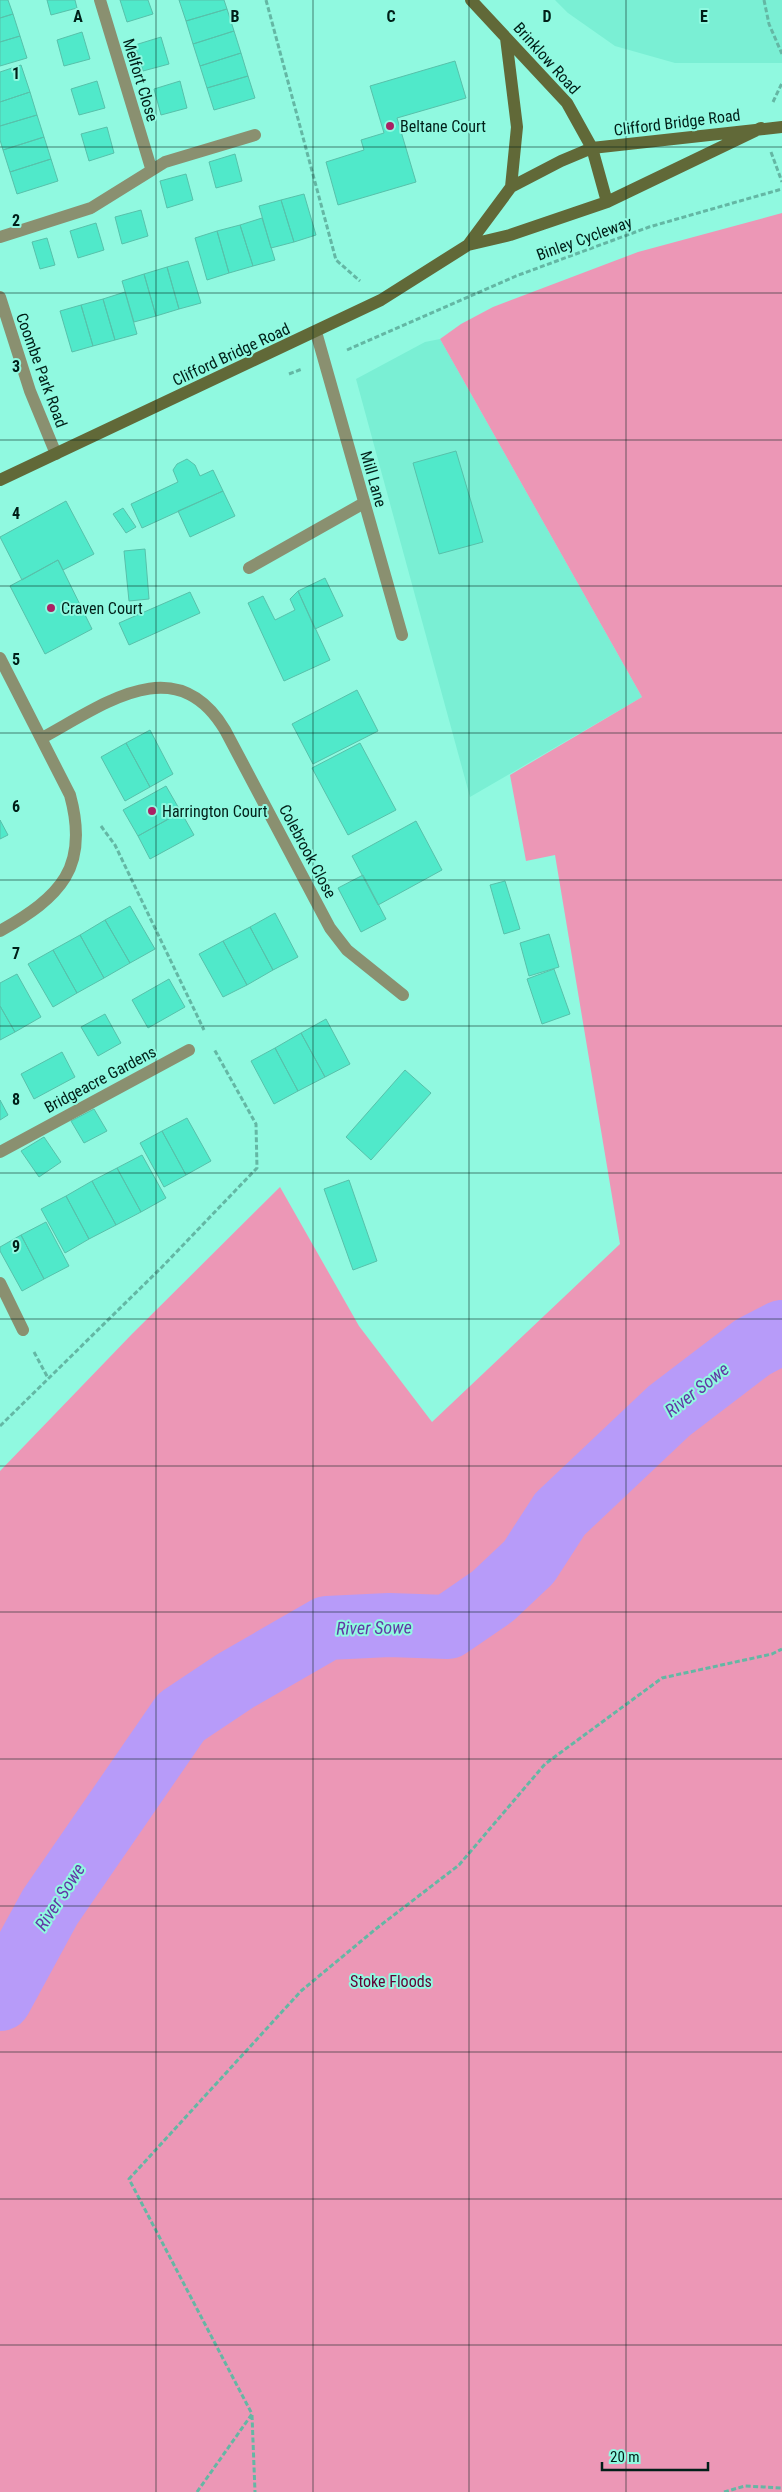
<svg xmlns="http://www.w3.org/2000/svg" width="782" height="2492" viewBox="0 0 782 2492" font-family="'Roboto Condensed',sans-serif">
  <style>
    .built { fill: #7aefd4 }
    .green { fill: #ec97b6 }
    .lines { fill: none; stroke-linecap: round; stroke-linejoin: round }
    .river { stroke: #b79bf9; stroke-width: 64 }
    .building { fill: #50e9ca; stroke: #57c1aa }
    .path { stroke: #64b7a4; stroke-width: 3; stroke-dasharray: 5 2.5; stroke-linecap: butt }
    .lane { stroke: #8a9070; stroke-width: 12 }
    .street { stroke: #8a9070; stroke-width: 12 }
    .secondary { stroke: #616938; stroke-width: 12 }
    .grid { fill: none; stroke: #001f18; stroke-width: 1; stroke-opacity: 0.55 }
    .poi-dot { fill: #aa2164; stroke: #90f9e0; stroke-width: 2 }
    .labels { text-anchor: middle; stroke-width: 4; stroke-linejoin: round; paint-order: stroke }
    .street-label { font-size: 16px; fill: #001f18; stroke: #90f9e0 }
    .poi-label { font-size: 16px; fill: #001f18; stroke: #90f9e0; text-anchor: start }
    .park-label { font-size: 16px; fill: #610034; stroke: #90f9e0 }
    .water-label { font-size: 18px; font-style: italic; fill: #6239a5; stroke: #90f9e0 }
    .grid-label { font-size: 16px; text-anchor: middle; font-weight: bold; fill: #001f18; stroke: #90f9e0; stroke-width: 4; stroke-linejoin: round; paint-order: stroke }
  </style>
  <rect width="100%" height="100%" fill="#90f9e0"/>
  <path class="built" d="M 555,0 L 782,0 L 782,63 L 675,63 L 615,46 L 568,13 Z
    M 440,339 L 642,697 L 470,797 L 356,379 L 425,342 Z"/>
  <path class="green" d="M 782,213 L 782,2492 L 0,2492 L 0,1471 L 132,1334 L 280,1187 L 359,1326 L 432,1422 L 620,1244 L 555,855 L 526,861 L 510,775 L 642,697 L 440,339 L 461,324 L 493,307 L 638,252 Z"/>
  <g class="lines">
    <path class="river" d="M 0,1999 L 50,1907 L 181,1717 L 235,1681 L 327,1628 L 389,1625 L 448,1627 L 493,1596 L 529,1562 L 560,1514 L 669,1411 L 753,1347 L 782,1332"/>
  </g>
  <path class="building" d="M 0,0 L 8,0 L 13,14 L 0,18 Z
    M 47,0 L 75,0 L 77,8 L 51,15 Z
    M 120,0 L 148,0 L 153,14 L 127,22 Z
    M 179,0 L 224,0 L 227,9 L 186,21 Z
    M 227,9 L 234,31 L 193,44 L 186,21 Z
    M 13,14 L 20,36 L 0,42 L 0,18 Z
    M 234,31 L 241,53 L 200,66 L 193,44 Z
    M 82,32 L 90,59 L 64,66 L 57,40 Z
    M 20,36 L 27,58 L 0,66 L 0,42 Z
    M 161,37 L 169,64 L 143,71 L 135,45 Z
    M 241,53 L 248,76 L 207,88 L 200,66 Z
    M 455,61 L 466,98 L 397,118 L 416,182 L 338,205 L 326,162 L 364,150 L 361,140 L 384,133 L 370,86 Z
    M 21,65 L 30,92 L 0,102 L 0,72 Z
    M 248,76 L 255,98 L 214,110 L 207,88 Z
    M 97,81 L 105,108 L 79,115 L 71,89 Z
    M 180,81 L 187,108 L 161,115 L 154,89 Z
    M 30,92 L 37,115 L 0,126 L 0,102 Z
    M 37,115 L 44,137 L 3,150 L 0,140 L 0,126 Z
    M 107,127 L 114,153 L 89,161 L 81,134 Z
    M 44,137 L 51,159 L 10,172 L 3,150 Z
    M 235,154 L 242,181 L 216,188 L 209,162 Z
    M 51,159 L 58,181 L 17,194 L 10,172 Z
    M 186,174 L 193,200 L 167,208 L 160,181 Z
    M 304,194 L 316,235 L 294,242 L 281,200 Z
    M 281,200 L 294,242 L 271,248 L 259,206 Z
    M 141,210 L 148,236 L 122,244 L 115,217 Z
    M 262,218 L 275,260 L 253,266 L 240,225 Z
    M 96,223 L 104,250 L 78,258 L 70,231 Z
    M 240,225 L 253,266 L 229,273 L 217,231 Z
    M 217,231 L 229,273 L 207,280 L 195,238 Z
    M 47,238 L 55,265 L 40,269 L 32,242 Z
    M 188,261 L 201,303 L 179,309 L 167,267 Z
    M 167,267 L 179,309 L 156,316 L 144,274 Z
    M 144,274 L 156,316 L 134,322 L 122,281 Z
    M 125,292 L 137,334 L 115,340 L 103,299 Z
    M 103,299 L 115,340 L 93,346 L 81,305 Z
    M 81,305 L 93,346 L 72,352 L 60,311 Z
    M 456,451 L 483,542 L 439,554 L 413,463 Z
    M 187,459 L 195,465 L 200,476 L 213,470 L 223,491 L 142,528 L 131,504 L 178,482 L 173,470 L 177,464 Z
    M 223,491 L 235,516 L 190,537 L 178,511 Z
    M 66,501 L 94,554 L 63,570 L 58,560 L 22,580 L 0,537 Z
    M 123,508 L 136,527 L 126,533 L 113,514 Z
    M 145,549 L 149,599 L 129,601 L 124,551 Z
    M 58,560 L 92,629 L 45,654 L 10,586 Z
    M 325,578 L 343,616 L 315,629 L 298,591 Z
    M 298,591 L 330,660 L 284,681 L 248,603 L 263,596 L 275,620 L 295,610 L 290,599 Z
    M 190,592 L 200,613 L 129,645 L 119,623 Z
    M 357,690 L 378,731 L 313,764 L 292,724 Z
    M 150,730 L 173,774 L 150,787 L 126,743 Z
    M 126,743 L 150,787 L 125,801 L 101,757 Z
    M 360,743 L 396,810 L 348,835 L 312,768 Z
    M 166,786 L 181,812 L 138,836 L 123,810 Z
    M 181,812 L 194,835 L 150,859 L 138,836 Z
    M 0,820 L 8,835 L 0,839 Z
    M 416,821 L 442,870 L 378,905 L 352,856 Z
    M 363,875 L 386,919 L 361,932 L 338,888 Z
    M 505,881 L 520,929 L 504,934 L 490,885 Z
    M 130,906 L 155,949 L 130,963 L 105,920 Z
    M 275,913 L 298,957 L 273,970 L 250,927 Z
    M 105,920 L 130,963 L 104,978 L 80,935 Z
    M 250,927 L 273,970 L 247,985 L 223,941 Z
    M 549,934 L 559,967 L 529,976 L 520,943 Z
    M 80,935 L 104,978 L 77,993 L 53,950 Z
    M 223,941 L 247,985 L 223,997 L 199,954 Z
    M 53,950 L 77,993 L 53,1007 L 28,964 Z
    M 554,969 L 570,1014 L 542,1024 L 527,979 Z
    M 17,974 L 41,1017 L 15,1032 L 0,1006 L 0,983 Z
    M 169,979 L 185,1007 L 148,1028 L 132,1000 Z
    M 0,1006 L 15,1032 L 0,1040 Z
    M 105,1014 L 121,1043 L 98,1056 L 81,1027 Z
    M 326,1019 L 350,1064 L 325,1077 L 301,1033 Z
    M 301,1033 L 325,1077 L 298,1091 L 275,1048 Z
    M 275,1048 L 298,1091 L 274,1104 L 251,1061 Z
    M 62,1052 L 75,1077 L 34,1099 L 21,1074 Z
    M 405,1070 L 431,1093 L 371,1160 L 346,1137 Z
    M 0,1100 L 8,1115 L 0,1120 Z
    M 94,1109 L 107,1131 L 84,1143 L 71,1121 Z
    M 187,1118 L 211,1161 L 186,1175 L 162,1131 Z
    M 162,1131 L 186,1175 L 164,1187 L 140,1143 Z
    M 44,1137 L 61,1162 L 39,1177 L 21,1151 Z
    M 142,1155 L 166,1198 L 141,1212 L 117,1168 Z
    M 117,1168 L 141,1212 L 116,1225 L 92,1181 Z
    M 349,1180 L 377,1261 L 353,1270 L 324,1189 Z
    M 92,1181 L 116,1225 L 89,1239 L 66,1196 Z
    M 66,1196 L 89,1239 L 65,1253 L 41,1209 Z
    M 46,1222 L 69,1266 L 44,1279 L 21,1235 Z
    M 21,1235 L 44,1279 L 22,1291 L 0,1251 L 0,1247 Z"/>
  <g class="lines">
    <path class="path" d="M 266,0 L 336,260 L 360,281
      M 764,0 L 769,24 L 782,54
      M 773,102 L 782,83
      M 771,152 L 782,182
      M 347,350 L 516,276 L 649,227 L 782,189
      M 289,374 L 302,369
      M 101,826 L 115,845 L 204,1030
      M 34,1352 L 48,1378
      M 0,1426 L 162,1267 L 257,1168 L 256,1124 L 214,1049
      M 252,2415 L 255,2492
      M 197,2492 L 252,2414 L 129,2179 L 301,1991 L 377,1928 L 459,1865 L 545,1764 L 662,1678 L 772,1654 L 782,1649
      M 724,2492 L 745,2486 L 782,2488"/>
    <path class="lane" d="M 249,568 L 364,503
      M 0,1283 L 23,1330"/>
    <path class="street" d="M 100,0 L 151,168
      M 0,237 L 91,208 L 165,162 L 255,135
      M 0,297 L 30,391 L 56,454
      M 316,332 L 402,635
      M 0,658 L 70,795 C 90,868 60,897 0,931
      M 42,738 C 103,705 176,648 225,730 L 330,928 L 347,950 L 403,995
      M 0,1152 L 189,1050"/>
    <path class="secondary" d="M 471,0 L 567,103 L 592,148 L 607,202
      M 506,38 L 517,127 L 511,187
      M 468,245 L 511,187 L 561,161 L 592,148 L 782,127
      M 0,480 L 381,300 L 468,245 L 510,235 L 607,202 L 761,128"/>
  </g>
  <path class="grid" d="M 156,0 L 156,2492M 313,0 L 313,2492M 469,0 L 469,2492M 626,0 L 626,2492M 0,147 L 782,147M 0,293 L 782,293M 0,440 L 782,440M 0,586 L 782,586M 0,733 L 782,733M 0,880 L 782,880M 0,1026 L 782,1026M 0,1173 L 782,1173M 0,1319 L 782,1319M 0,1466 L 782,1466M 0,1612 L 782,1612M 0,1759 L 782,1759M 0,1906 L 782,1906M 0,2052 L 782,2052M 0,2199 L 782,2199M 0,2345 L 782,2345"/>
  <g class="poi-dot">
    <circle cx="390" cy="126" r="5"/>
    <circle cx="51" cy="608" r="5"/>
    <circle cx="152" cy="811" r="5"/>
  </g>
  <g class="labels">
    <g class="street-label">
      <text transform="translate(547 58) rotate(48)" y="6">Brinklow Road</text>
      <text transform="translate(141 80) rotate(73)" y="6">Melfort Close</text>
      <text transform="translate(677 122) rotate(-7)" y="6">Clifford Bridge Road</text>
      <text transform="translate(584 238) rotate(-20)" y="6">Binley Cycleway</text>
      <text transform="translate(231 354) rotate(-25)" y="6">Clifford Bridge Road</text>
      <text transform="translate(42 370) rotate(70)" y="6">Coombe Park Road</text>
      <text transform="translate(374 479) rotate(74)" y="6">Mill Lane</text>
      <text transform="translate(308 851) rotate(62)" y="6">Colebrook Close</text>
      <text transform="translate(100 1079) rotate(-28)" y="6">Bridgeacre Gardens</text>
    </g>
    <g class="poi-label">
      <text x="400" y="132">Beltane Court</text>
      <text x="61" y="614">Craven Court</text>
      <text x="162" y="817">Harrington Court</text>
    </g>
    <g class="park-label">
      <text x="391" y="1987">Stoke Floods</text>
    </g>
    <g class="water-label">
      <text transform="translate(697 1390) rotate(-38)" y="6">River Sowe</text>
      <text transform="translate(374 1628) rotate(-1)" y="6">River Sowe</text>
      <text transform="translate(60 1897) rotate(-57)" y="6">River Sowe</text>
    </g>
  </g>
  <g class="grid-label">
    <text x="78" y="22">A</text>
    <text x="235" y="22">B</text>
    <text x="391" y="22">C</text>
    <text x="547" y="22">D</text>
    <text x="704" y="22">E</text>
    <text x="16" y="79">1</text>
    <text x="16" y="226">2</text>
    <text x="16" y="372">3</text>
    <text x="16" y="519">4</text>
    <text x="16" y="665">5</text>
    <text x="16" y="812">6</text>
    <text x="16" y="959">7</text>
    <text x="16" y="1105">8</text>
    <text x="16" y="1252">9</text>
  </g>
  <path d="M602 2462v8h106v-8" fill="none" stroke="#001f18" stroke-width="2.5"/>
  <text x="610" y="2462" font-size="15" fill="#001f18" stroke="#90f9e0" stroke-width="4" paint-order="stroke">20 m</text>
</svg>
